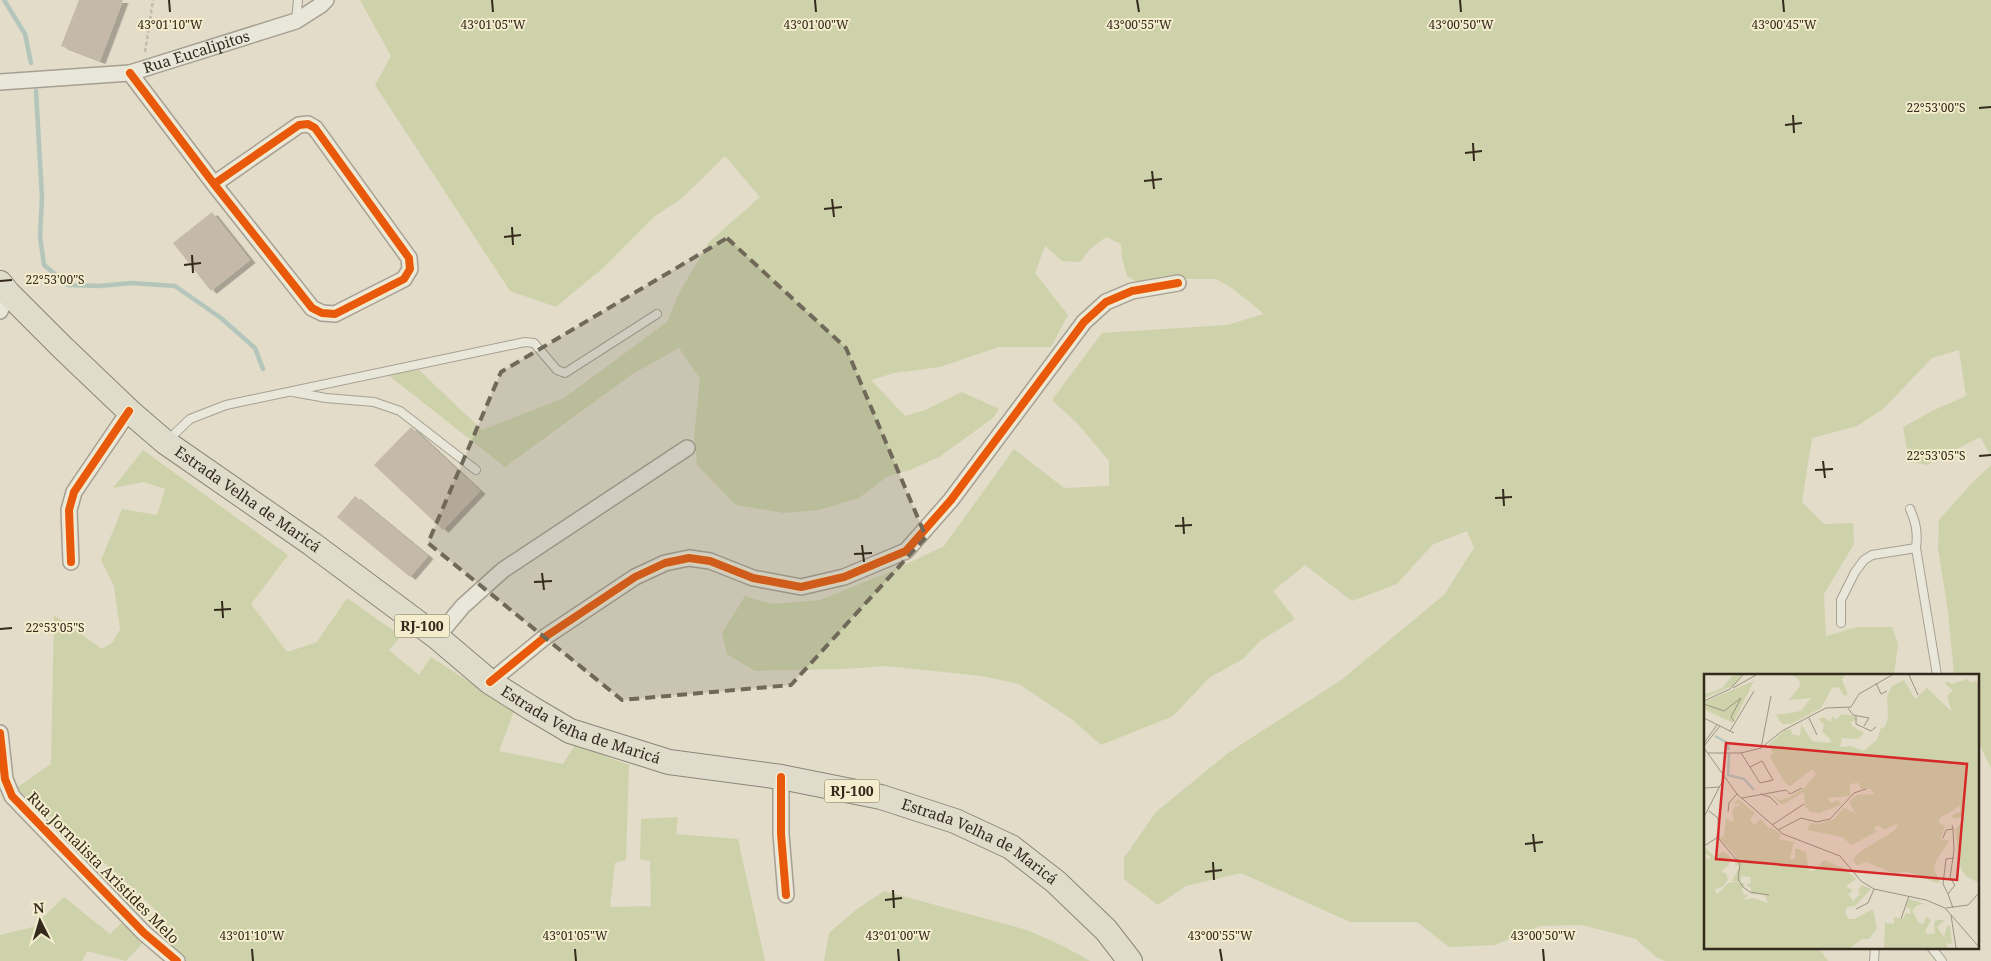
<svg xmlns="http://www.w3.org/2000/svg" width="1991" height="961" viewBox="0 0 1991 961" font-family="'Noto Serif',serif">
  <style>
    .green { fill: #ced2ab }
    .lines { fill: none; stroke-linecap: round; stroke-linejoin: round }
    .stream { stroke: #b4c6bc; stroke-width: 4.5 }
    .building { fill: #c5baa9; filter: url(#shadow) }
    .lane-casing { stroke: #a6a092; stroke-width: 10 }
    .street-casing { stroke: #a6a092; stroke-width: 18 }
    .primary-casing { stroke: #8b8679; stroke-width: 26 }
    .path { stroke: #c2bdb1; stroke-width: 2.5; stroke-dasharray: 4 2.5; stroke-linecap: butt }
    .lane { stroke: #e9e6da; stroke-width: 8 }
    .street { stroke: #e9e6da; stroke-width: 15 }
    .primary { stroke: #e0dccb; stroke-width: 24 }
    .cycleway-casing { stroke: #f3eccd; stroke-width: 11 }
    .cycleway { stroke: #e8590c; stroke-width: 8 }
    .marked { fill: #706858; fill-opacity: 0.2; stroke: #706858; stroke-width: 4; stroke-dasharray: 10 6; stroke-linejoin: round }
    .ticks { fill: none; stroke: #33291c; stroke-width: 2 }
    .labels { text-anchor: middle; stroke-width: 4; stroke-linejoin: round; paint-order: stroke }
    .shield { fill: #f3eccd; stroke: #6d6451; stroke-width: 1 }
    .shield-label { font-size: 14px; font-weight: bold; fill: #33291c }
    .street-label { font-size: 15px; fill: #33291c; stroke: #f3eccd }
    .inset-river { fill: none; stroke: #b4c6bc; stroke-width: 2.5 }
    .inset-road { fill: none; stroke: #9c9483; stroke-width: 1 }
    .view { fill: #d62828; fill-opacity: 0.15; stroke: #d62828; stroke-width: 2.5 }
    .inset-edge { fill: none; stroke: #33291c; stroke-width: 2.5 }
    .ticks-label { font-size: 12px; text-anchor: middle; fill: #33291c; stroke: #f3eccd; stroke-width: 4; stroke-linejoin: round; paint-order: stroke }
  </style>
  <defs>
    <filter id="shadow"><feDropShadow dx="5.5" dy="3" stdDeviation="0" flood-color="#0004"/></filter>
  </defs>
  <rect width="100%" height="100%" fill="#e2dcc8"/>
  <path class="green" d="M 360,0 L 1991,0 L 1991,456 L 1980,437 L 1927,465 L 1909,461 L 1903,427 L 1934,410 L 1966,396 L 1959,350 L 1932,358 L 1883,409 L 1857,426 L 1812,438 L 1802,502 L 1824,524 L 1853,523 L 1854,544 L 1824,594 L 1826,636 L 1857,627 L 1892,627 L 1898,644 L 1894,675 L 1705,675 L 1705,947 L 1818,947 L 1828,961 L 1665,961 L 1656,957 L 1636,939 L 1582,925 L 1540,926 L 1495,945 L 1449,947 L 1417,922 L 1350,922 L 1241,873 L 1186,886 L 1158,905 L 1124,879 L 1124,858 L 1156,812 L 1228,753 L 1341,680 L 1444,595 L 1474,548 L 1467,531 L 1432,545 L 1397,584 L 1352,601 L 1305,565 L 1273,591 L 1295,619 L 1260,641 L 1243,659 L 1209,678 L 1173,716 L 1101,745 L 1074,721 L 1019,684 L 982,676 L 885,666 L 842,669 L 755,671 L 727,654 L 722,633 L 745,596 L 772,604 L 820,600 L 892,571 L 944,546 L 1014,449 L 1064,488 L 1109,486 L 1109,461 L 1077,423 L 1052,400 L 1102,333 L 1227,325 L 1264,314 L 1232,288 L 1216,279 L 1182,279 L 1140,284 L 1127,276 L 1122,257 L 1121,244 L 1106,237 L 1090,249 L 1080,262 L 1062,261 L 1045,246 L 1035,273 L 1068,315 L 1051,347 L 999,347 L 940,367 L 894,373 L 871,380 L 905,416 L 925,410 L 962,392 L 999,409 L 993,418 L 939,457 L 910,470 L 888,476 L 859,498 L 819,510 L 784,513 L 736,505 L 697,465 L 694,437 L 700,379 L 679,348 L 634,373 L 505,467 L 387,374 L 419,370 L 482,430 L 564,398 L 667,322 L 679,293 L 709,242 L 760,197 L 725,156 L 681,199 L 655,216 L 603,268 L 556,307 L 510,291 L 375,85 L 391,56 Z
    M 143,450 L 288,555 L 251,604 L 287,652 L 317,642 L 347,598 L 401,636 L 389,650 L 419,675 L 431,657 L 514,711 L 499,751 L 563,764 L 575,745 L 629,765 L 626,860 L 615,863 L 610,907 L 651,906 L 650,861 L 640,859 L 641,819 L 678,817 L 676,834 L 738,839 L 765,961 L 163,961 L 167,951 L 166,920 L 121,877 L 16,788 L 51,764 L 54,615 L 102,649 L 113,642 L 120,629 L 114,586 L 101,560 L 122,509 L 157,515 L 165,489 L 144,482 L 113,488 Z
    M 1991,465 L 1991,768 L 1977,739 L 1977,675 L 1954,675 L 1948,611 L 1938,549 L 1939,520 L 1970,485 Z
    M 884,891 L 1027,930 L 1065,947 L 1090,961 L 824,961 L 829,933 L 857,909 Z
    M 64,897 L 110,934 L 128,917 L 144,942 L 126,961 L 87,951 L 82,961 L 0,961 L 0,935 L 33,927 Z"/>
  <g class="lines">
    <path class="stream" d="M 4,0 L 25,34 L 31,63
      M 36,91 L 42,198 L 40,236 L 44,265 L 68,285 L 99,286 L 131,283 L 175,286 L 221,318 L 255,348 L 263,369"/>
  </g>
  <path class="building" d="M 79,0 L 123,0 L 100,61 L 61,46 Z
    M 212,212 L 250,260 L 211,291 L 173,243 Z
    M 411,427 L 480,491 L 443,530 L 374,465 Z
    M 355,496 L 428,556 L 410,577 L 337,517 Z"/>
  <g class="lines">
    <g class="lane-casing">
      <path id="lane" d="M 296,20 L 298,0
        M 293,392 L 326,398 L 374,402 L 400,411 L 476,470
        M 167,441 L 190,419 L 226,405 L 525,342 L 534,343 L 557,370 L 565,373 L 657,314
        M 1916,548 L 1937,675
        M 1841,623 L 1841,600 L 1855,572 L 1864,560 L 1872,555 L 1916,548 C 1918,533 1916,523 1910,509
        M 1931,947 L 1942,961
        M 1874,961 L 1875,947"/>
    </g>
    <g class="street-casing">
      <g id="street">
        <path d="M 130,73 L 214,184 L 312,308 L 322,313 L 335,314 L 404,279 L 410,269 L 409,258 L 315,128 L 308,124 L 299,125 L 214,184"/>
        <path id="s1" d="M 0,82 L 130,73 L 296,21 L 321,5 L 326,0"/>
        <path d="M 0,311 L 8,293"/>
        <path d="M 71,562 L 69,510 L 74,492 L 129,411"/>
        <path d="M 437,637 L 463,606 L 503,570 L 687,448"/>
        <path d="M 490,682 L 545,637 L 635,577 L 665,563 L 689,558 L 710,561 L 753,578 L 801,587 L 844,577 L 906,551 L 951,500 L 1084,322 L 1106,302 L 1132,291 L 1178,283"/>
        <path d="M 0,733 L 5,779 L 12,796 L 144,933 L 177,961"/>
        <path d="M 781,777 L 781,834 L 786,895"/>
      </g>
    </g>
    <g class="primary-casing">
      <g id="primary">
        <path id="s2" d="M 0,283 L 8,293 L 63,348 L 129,411 L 165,442 L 312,544 L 437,637 L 490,682 L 531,708 L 570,731 L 669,762 L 781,777 L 881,797 L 955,821 L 1011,847 L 1056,882 L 1106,930 L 1130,961"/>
      </g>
    </g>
    <path class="path" d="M 145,52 L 153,0"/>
    <use href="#lane" class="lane"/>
    <use href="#street" class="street"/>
    <use href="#primary" class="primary"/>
    <g class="cycleway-casing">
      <path id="cycleway" d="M 130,73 L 214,184 L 312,308 L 322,313 L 335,314 L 404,279 L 410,269 L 409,258 L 315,128 L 308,124 L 299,125 L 214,184
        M 71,562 L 69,510 L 74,492 L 129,411
        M 490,682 L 545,637 L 635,577 L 665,563 L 689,558 L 710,561 L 753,578 L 801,587 L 844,577 L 906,551 L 951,500 L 1084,322 L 1106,302 L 1132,291 L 1178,283
        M 0,733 L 5,779 L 12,796 L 144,933 L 177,961
        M 781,777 L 781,834 L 786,895"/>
    </g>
    <use href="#cycleway" class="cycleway"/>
  </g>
  <path class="marked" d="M 727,238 L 846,348 L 926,537 L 791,685 L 622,700 L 428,543 L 501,372 Z"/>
  <path class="ticks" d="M 169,0 L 170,12M 492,0 L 493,12M 815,0 L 816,12M 1137,0 L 1139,12M 1460,0 L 1461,12M 1783,0 L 1784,12M 1979,108 L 1991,107M 1793,115 L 1794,133M 1785,125 L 1802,123M 1473,143 L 1474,161M 1465,153 L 1482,151M 1152,171 L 1154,189M 1144,181 L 1162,179M 832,199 L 834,217M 824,209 L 842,207M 512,227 L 513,245M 504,237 L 521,235M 192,255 L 193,273M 184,265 L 201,263M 0,281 L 12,280M 1979,456 L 1991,455M 1823,461 L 1825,478M 1815,470 L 1833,469M 1503,489 L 1504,506M 1495,498 L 1512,497M 1183,517 L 1184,534M 1175,526 L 1192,525M 862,545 L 864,562M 854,554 L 872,553M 542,573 L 544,590M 534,582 L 552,581M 222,601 L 223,618M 214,610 L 231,609M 0,629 L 12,628M 1533,834 L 1535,852M 1525,844 L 1543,842M 1213,862 L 1214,880M 1205,872 L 1222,870M 893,890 L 894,908M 885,900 L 902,898M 252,949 L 253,961M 575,949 L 576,961M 898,949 L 899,961M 1220,949 L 1222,961M 1543,949 L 1544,961"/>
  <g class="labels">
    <g class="shield">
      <rect x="394.5" y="614.5" width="55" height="23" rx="4"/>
      <rect x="824.5" y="779.5" width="55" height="23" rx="4"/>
    </g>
    <g class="shield-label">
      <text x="422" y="631">RJ-100</text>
      <text x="852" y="796">RJ-100</text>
    </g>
    <g class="street-label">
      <text dy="5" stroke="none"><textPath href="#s1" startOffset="200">Rua Eucalipitos</textPath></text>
      <text dy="5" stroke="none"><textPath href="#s2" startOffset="330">Estrada Velha de Maricá</textPath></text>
      <text dy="5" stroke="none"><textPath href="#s2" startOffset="735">Estrada Velha de Maricá</textPath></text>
      <text dy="5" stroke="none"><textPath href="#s2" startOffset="1155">Estrada Velha de Maricá</textPath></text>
      <text transform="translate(103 868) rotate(45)" y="5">Rua Jornalista Aristides Melo</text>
    </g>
  </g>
  <g transform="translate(1704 674)">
    <rect width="275" height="275" fill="#e2dcc8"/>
    <path d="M 29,1 L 38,1 L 31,11 L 0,24 L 0,21 L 18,14 ZM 87,1 L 141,1 L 138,6 L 144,20 L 140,22 L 135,13 L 128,14 L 117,34 L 87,50 L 78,50 L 72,41 L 97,37 L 107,24 L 85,26 L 96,12 L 95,5 ZM 263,5 L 266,8 L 275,7 L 275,209 L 262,202 L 257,195 L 251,156 L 259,146 L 257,143 L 249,145 L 248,141 L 256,138 L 256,132 L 236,144 L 235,149 L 241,152 L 237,165 L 245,167 L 232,187 L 230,196 L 236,208 L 233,209 L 204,198 L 188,199 L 163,188 L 153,191 L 149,187 L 154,179 L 191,156 L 194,149 L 180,156 L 174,151 L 170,154 L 172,158 L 148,171 L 138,163 L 103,156 L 106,149 L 115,150 L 130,145 L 140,134 L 151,139 L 145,128 L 152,121 L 171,120 L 166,115 L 157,115 L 154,109 L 146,110 L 146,122 L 124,124 L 127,129 L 134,126 L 138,130 L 116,139 L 106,138 L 101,132 L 100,118 L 78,131 L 65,118 L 76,126 L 86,123 L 99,115 L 112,100 L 108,95 L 86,112 L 81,109 L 66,83 L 69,79 L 65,70 L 81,56 L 87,55 L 88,60 L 96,62 L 97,50 L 108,67 L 125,69 L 128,67 L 118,57 L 120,51 L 115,45 L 119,43 L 127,48 L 128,42 L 133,46 L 137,40 L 149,42 L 154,45 L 147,48 L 148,52 L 160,59 L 154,65 L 138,64 L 136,73 L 147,72 L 159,77 L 173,66 L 177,54 L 181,53 L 184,45 L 183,22 L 188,12 L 200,6 L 211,25 L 223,14 L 248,38 L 243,22 L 249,16 L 241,10 L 243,7 L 248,10 ZM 50,7 L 29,49 L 0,35 L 0,28 ZM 34,125 L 51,139 L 46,145 L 50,151 L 57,145 L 65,155 L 67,153 L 77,160 L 75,165 L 90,168 L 86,185 L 91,185 L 91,175 L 95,175 L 102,178 L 105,197 L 110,197 L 120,186 L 141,195 L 152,205 L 142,212 L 149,217 L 144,220 L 149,227 L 156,220 L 154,215 L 158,211 L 167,215 L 151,232 L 143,233 L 141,238 L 144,245 L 150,245 L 169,235 L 173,254 L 165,265 L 158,265 L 146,274 L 0,274 L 0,188 L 2,183 L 5,186 L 7,183 L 0,179 L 0,173 L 10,182 L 20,178 L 29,185 L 21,187 L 26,189 L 17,198 L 22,199 L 24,205 L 20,212 L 10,216 L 13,220 L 26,208 L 41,209 L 38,215 L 40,221 L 44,220 L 40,226 L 49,224 L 64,229 L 61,221 L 47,220 L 47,213 L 42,212 L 47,208 L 46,203 L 38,202 L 36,208 L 28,207 L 36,192 L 31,191 L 32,182 L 15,164 L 20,162 L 22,144 L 27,148 L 30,146 L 28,138 L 31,132 L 35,132 L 36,130 L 30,129 ZM 205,225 L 221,230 L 213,231 L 208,237 L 215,249 L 219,250 L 222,243 L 227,246 L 221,257 L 223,260 L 231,260 L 230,248 L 234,246 L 241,246 L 233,253 L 240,263 L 243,252 L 246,252 L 248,270 L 243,269 L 243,274 L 180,274 L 181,249 L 190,250 L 190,243 L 199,245 L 202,239 L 206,240 L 207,235 L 202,233 Z" fill="#ced2ab"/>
    <path class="inset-river" d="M 11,62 L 22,68 L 25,76M 25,80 L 24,101 L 40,105 L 50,116"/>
    <path class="inset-road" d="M 205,1 L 214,21M 172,9 L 177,20 L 183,17M 29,14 L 52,1M 0,27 L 26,15 L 39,1M 0,30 L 20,37 L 37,24 L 27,43 L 30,47M 144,34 L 149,41 L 165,44 L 160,52M 152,42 L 152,50 L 167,57 L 172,53M 0,44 L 30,59M 105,44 L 113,61M 26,57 L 50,17M 0,69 L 13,51M 0,72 L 16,52M 0,74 L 33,120 L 79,160 L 136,182 L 157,207 L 170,215 L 222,226 L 241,234 L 275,273M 57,74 L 67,22M 4,79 L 37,79 L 57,74 L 78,57 L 122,34 L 147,33 L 155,20 L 188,1M 37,79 L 46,93 L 56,109 L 69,106 L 58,87 L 46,93M 0,114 L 16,113M 56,120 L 66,123 L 74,131M 38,124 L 82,116 L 86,120 L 98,114M 5,137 L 14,144 L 15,165 L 36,190 L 34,205 L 39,213 L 46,218 L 65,221M 24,138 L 25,129 L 33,120M 0,143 L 20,104M 68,151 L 100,130M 249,155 L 250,176 L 246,204 L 251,211 L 244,220 L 249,234M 74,156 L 97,144 L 113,148 L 126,145 L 150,119 L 162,115M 239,164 L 242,156 L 249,155 L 248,151M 0,172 L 14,163M 244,220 L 239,210 L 242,185 L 250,184M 242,234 L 264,231 L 275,219M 152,235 L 164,229 L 170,215M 247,241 L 252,274M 197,245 L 205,222"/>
    <path class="view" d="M 22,69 L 263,90 L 253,206 L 12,185 Z"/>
    <rect width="275" height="275" class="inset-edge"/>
  </g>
  <g class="ticks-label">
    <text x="170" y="29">43°01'10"W</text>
    <text x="493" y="29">43°01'05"W</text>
    <text x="816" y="29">43°01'00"W</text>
    <text x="1139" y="29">43°00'55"W</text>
    <text x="1461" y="29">43°00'50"W</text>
    <text x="1784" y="29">43°00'45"W</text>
    <text x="1936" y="112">22°53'00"S</text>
    <text x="55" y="284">22°53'00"S</text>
    <text x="1936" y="460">22°53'05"S</text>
    <text x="55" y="632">22°53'05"S</text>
    <text x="252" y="940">43°01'10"W</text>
    <text x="575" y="940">43°01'05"W</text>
    <text x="898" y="940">43°01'00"W</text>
    <text x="1220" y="940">43°00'55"W</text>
    <text x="1543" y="940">43°00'50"W</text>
  </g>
  <g transform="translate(40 921) rotate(355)" stroke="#f3eccd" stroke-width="4" paint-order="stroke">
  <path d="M0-4L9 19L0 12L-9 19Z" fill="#33291c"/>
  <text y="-8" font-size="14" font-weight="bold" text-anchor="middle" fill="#33291c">N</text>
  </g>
</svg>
